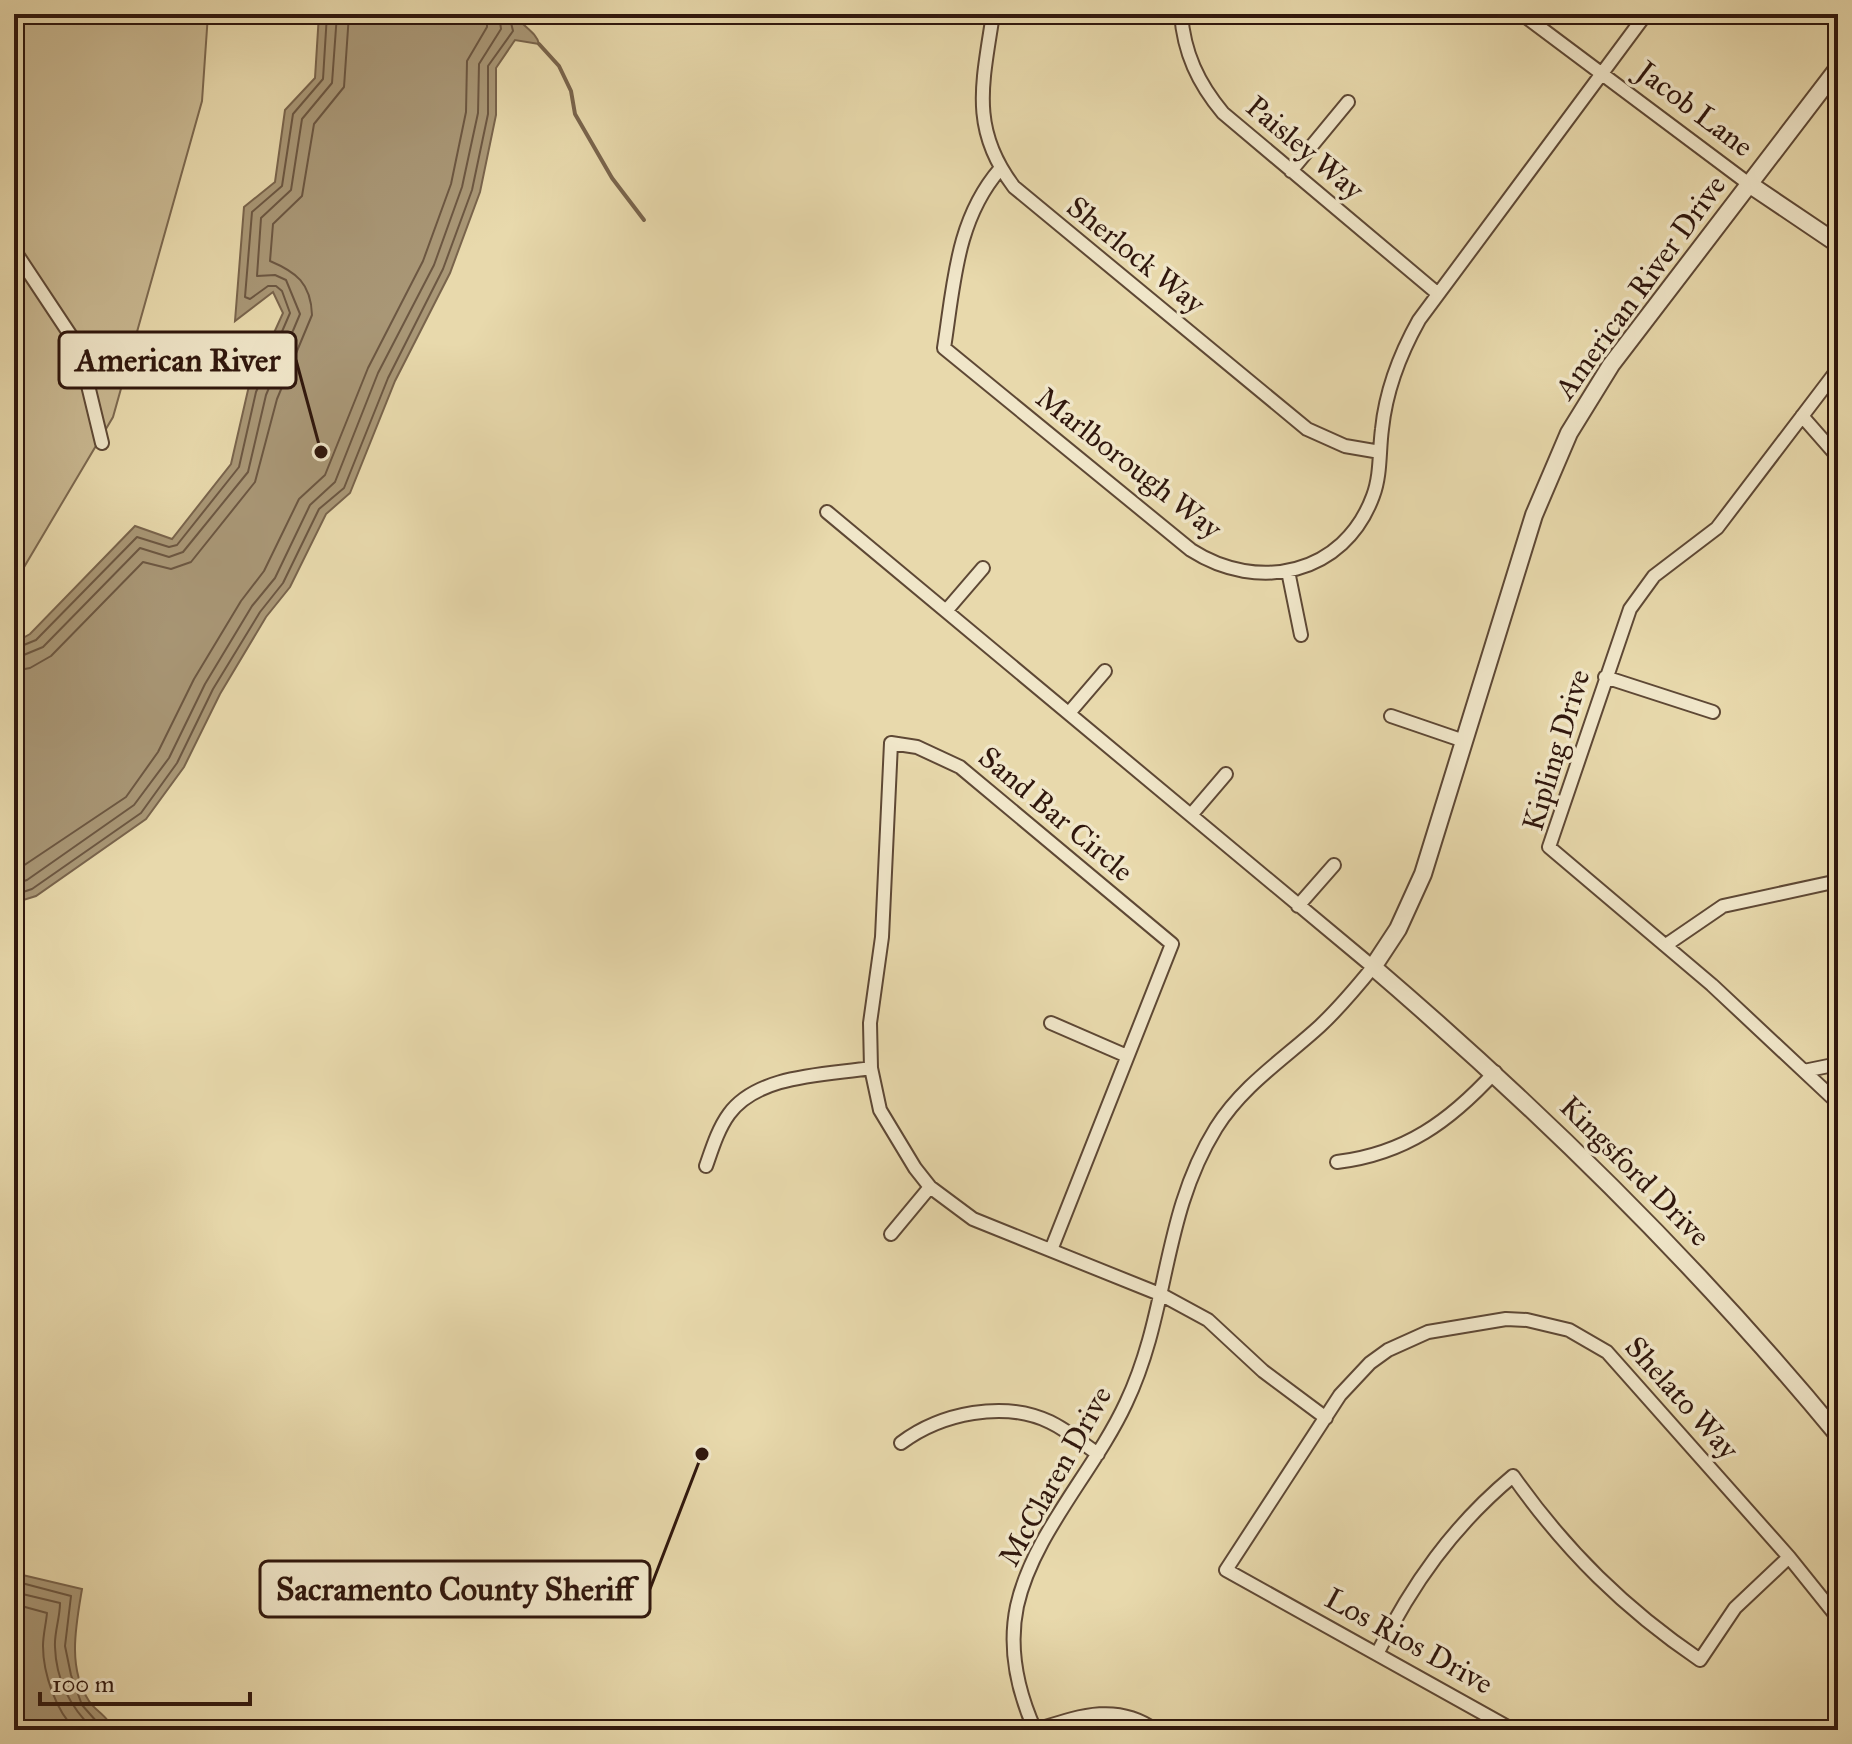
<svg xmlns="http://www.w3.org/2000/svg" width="1852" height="1744" viewBox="0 0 1852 1744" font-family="'IM FELL Great Primer',serif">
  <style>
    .green { fill: #c9b891; stroke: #7c684f; stroke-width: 2 }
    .water { fill: #a99776; stroke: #79644c; stroke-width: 2 }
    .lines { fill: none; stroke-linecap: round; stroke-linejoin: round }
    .shore { stroke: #6c5742; stroke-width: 2 }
    .stream { stroke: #79644c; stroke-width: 4 }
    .minor-casing { stroke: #5e4835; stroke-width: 16 }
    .tertiary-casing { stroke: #5e4835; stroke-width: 20 }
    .minor { stroke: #f0e6c9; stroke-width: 12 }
    .tertiary { stroke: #f0e6c9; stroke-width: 16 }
    .labels { text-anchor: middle; stroke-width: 7; stroke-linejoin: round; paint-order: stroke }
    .street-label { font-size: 30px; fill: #30170d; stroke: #f0e6c9 }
    .leader { fill: none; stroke: #30170d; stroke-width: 3 }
    .callout-dot { fill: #30170d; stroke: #f0e6c9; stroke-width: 3 }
    .callout { fill: #f0e6c9; stroke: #30170d; stroke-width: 3 }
    .callout-label { font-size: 32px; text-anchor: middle; font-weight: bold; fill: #30170d }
  </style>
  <rect width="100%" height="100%" fill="#e8d9ac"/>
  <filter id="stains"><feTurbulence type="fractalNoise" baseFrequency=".0025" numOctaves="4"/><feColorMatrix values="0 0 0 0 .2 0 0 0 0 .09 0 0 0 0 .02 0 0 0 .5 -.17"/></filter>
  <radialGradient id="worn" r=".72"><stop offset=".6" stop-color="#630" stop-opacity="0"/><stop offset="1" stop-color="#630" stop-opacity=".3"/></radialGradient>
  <path class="green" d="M 14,14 L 208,14 L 202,101 L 113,417 L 14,584 Z"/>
  <path class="water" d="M 319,14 L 515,14 C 521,26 536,31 539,44 L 515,40 L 496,68 L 496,115 L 480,192 L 450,273 L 395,381 L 350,493 L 326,514 L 290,587 L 266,617 L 220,694 L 184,767 L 146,819 L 36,896 L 14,903 L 14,643 L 30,634 L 135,526 L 172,539 L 231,464 L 248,390 L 283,313 L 273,292 L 235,321 L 244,207 L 275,182 L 285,110 L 315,78 Z
    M 14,1573 L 82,1589 C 76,1625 67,1668 89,1701 C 97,1713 108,1715 112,1730 L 14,1730 Z"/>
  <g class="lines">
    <path class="shore" d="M 14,649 L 36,640 L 137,537 L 169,547 L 177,545 L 239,467 L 256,392 L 290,313 L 282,291 L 276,286 L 268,286 L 250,299 L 245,297 L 252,212 L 282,186 L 293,114 L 323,79 L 327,14
      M 14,659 L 43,647 L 140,548 L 169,557 L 183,552 L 248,472 L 266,395 L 300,314 L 286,280 L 275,275 L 257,276 L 261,218 L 291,190 L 302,119 L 332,83 L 337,14
      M 14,671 L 30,668 L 51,656 L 143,562 L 171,569 L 191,562 L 255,482 L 277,399 L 312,315 C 311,283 296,272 270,261 L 273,224 L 302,196 L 314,124 L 344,87 L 349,14
      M 14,872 L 126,797 L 158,752 L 194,679 L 241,601 L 264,571 L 299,499 L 325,475 L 368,368 L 423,261 L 451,184 L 466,112 L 467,61 L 487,27 L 487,14
      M 14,884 L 27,880 L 134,805 L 169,758 L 205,684 L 252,606 L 275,578 L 310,505 L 335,482 L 378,373 L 434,265 L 462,187 L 478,113 L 479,64 L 501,29 L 499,14
      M 14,895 L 32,889 L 141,813 L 177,763 L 213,689 L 260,612 L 283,583 L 319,509 L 344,488 L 388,378 L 443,269 L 472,190 L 488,114 L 488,66 L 513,31 L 509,14
      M 14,1581 L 71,1596 L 65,1646 L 71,1675 L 82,1705 L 104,1730
      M 14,1592 L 60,1603 C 60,1618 54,1633 55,1647 C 56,1680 71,1708 94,1730
      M 14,1604 L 47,1613 C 46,1624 43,1635 43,1646 C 43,1673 56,1712 76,1730"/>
    <path class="stream" d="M 539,44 L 559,66 L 571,91 L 575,114 L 612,178 L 644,220"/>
    <g class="minor-casing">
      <path id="minor" d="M 993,14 C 983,82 969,128 1014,187 L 1307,429 L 1345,446 L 1380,452
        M 1181,14 C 1184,53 1198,83 1223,113 L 1437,293
        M 1522,14 L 1749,184
        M 1000,169 C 956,220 954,284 944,348 L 1191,550 C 1258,593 1344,575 1373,496 C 1381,475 1379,451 1382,429 C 1386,390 1400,354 1419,320 L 1646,14
        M 1291,171 L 1348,102
        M 14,250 L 71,336 L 85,373 L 102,443
        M 1838,369 L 1717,528 L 1654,576 L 1630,609 L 1549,847 L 1712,985 L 1838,1103
        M 1802,416 L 1838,457
        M 827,512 L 1373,967 C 1356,988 1339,1008 1320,1026 C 1284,1059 1243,1085 1216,1128 C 1161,1217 1170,1310 1126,1403 C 1095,1470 1033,1534 1017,1606 C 1008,1649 1017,1690 1035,1730
        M 1288,571 L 1301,635
        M 946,611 L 983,568
        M 1605,677 L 1713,712
        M 1069,713 L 1105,671
        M 1391,716 L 1464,741
        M 1191,815 L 1226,774
        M 1298,906 L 1334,865
        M 1666,945 L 1723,906 L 1838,881
        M 1051,1023 L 1127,1056
        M 1804,1071 L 1838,1064
        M 1337,1162 C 1405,1154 1450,1121 1495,1072
        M 706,1166 C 712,1149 718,1129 729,1114 C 758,1074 827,1075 871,1068
        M 891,1234 L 930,1187
        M 1051,1250 L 1172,944 L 960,767 L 917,747 L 891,743 L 882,937 L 870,1023 L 871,1068 L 880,1110 L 915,1168 L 930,1187 L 973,1219 L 1162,1295 L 1208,1320 L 1263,1371 L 1326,1418
        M 901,1443 C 941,1413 1004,1400 1050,1422 C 1067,1430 1082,1443 1098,1454
        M 1377,1654 C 1412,1584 1453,1526 1513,1476 C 1566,1551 1625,1609 1700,1660 L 1735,1608 L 1789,1557
        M 1036,1730 C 1077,1717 1116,1702 1155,1730
        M 1513,1730 L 1226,1570 L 1340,1395 L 1370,1363 L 1388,1350 L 1428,1332 L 1506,1319 L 1527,1320 L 1569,1330 L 1607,1352 L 1789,1557 L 1838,1618"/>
    </g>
    <g class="tertiary-casing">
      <path id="tertiary" d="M 1838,68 L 1611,365 L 1569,433 L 1534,515 L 1423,874 L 1398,929 L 1373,967 C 1541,1111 1697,1264 1838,1435
        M 1749,184 L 1838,244"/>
    </g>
    <use href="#minor" class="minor"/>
    <use href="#tertiary" class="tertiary"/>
  </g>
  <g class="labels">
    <g class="street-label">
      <text transform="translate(1695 109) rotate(37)" y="10">Jacob Lane</text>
      <text transform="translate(1305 148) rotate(40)" y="10">Paisley Way</text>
      <text transform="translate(1136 255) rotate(39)" y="10">Sherlock Way</text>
      <text transform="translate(1640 287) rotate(-54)" y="10">American River Drive</text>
      <text transform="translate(1129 463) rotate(38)" y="10">Marlborough Way</text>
      <text transform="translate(1556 750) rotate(-73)" y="10">Kipling Drive</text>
      <text transform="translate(1056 814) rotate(40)" y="10">Sand Bar Circle</text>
      <text transform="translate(1635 1171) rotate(45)" y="10">Kingsford Drive</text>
      <text transform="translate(1682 1398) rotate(48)" y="10">Shelato Way</text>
      <text transform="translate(1055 1476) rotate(-61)" y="10">McClaren Drive</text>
      <text transform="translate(1409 1641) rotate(29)" y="10">Los Rios Drive</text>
    </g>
  </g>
  <path class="leader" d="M321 452L296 360M702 1454L650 1589"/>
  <g class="callout-dot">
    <circle cx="321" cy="452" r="8"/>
    <circle cx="702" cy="1454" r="8"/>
  </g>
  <g class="callout">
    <rect x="59" y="332" width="237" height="56" rx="8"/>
    <rect x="260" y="1561" width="390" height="56" rx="8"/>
  </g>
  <g class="callout-label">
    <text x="178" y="371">American River</text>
    <text x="455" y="1600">Sacramento County Sheriff</text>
  </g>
  <rect width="1852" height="1744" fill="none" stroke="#e8d9ac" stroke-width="48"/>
  <rect x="16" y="16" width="1820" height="1712" fill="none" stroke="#30170d" stroke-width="4"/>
  <rect x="24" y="24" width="1804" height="1696" fill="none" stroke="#30170d" stroke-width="2"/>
  <path d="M40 1692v12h210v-12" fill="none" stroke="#30170d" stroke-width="4"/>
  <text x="52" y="1692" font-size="24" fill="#30170d" stroke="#f0e6c9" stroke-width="6" paint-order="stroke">100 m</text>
  <rect width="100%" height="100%" filter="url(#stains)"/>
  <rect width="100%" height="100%" fill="url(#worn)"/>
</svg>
